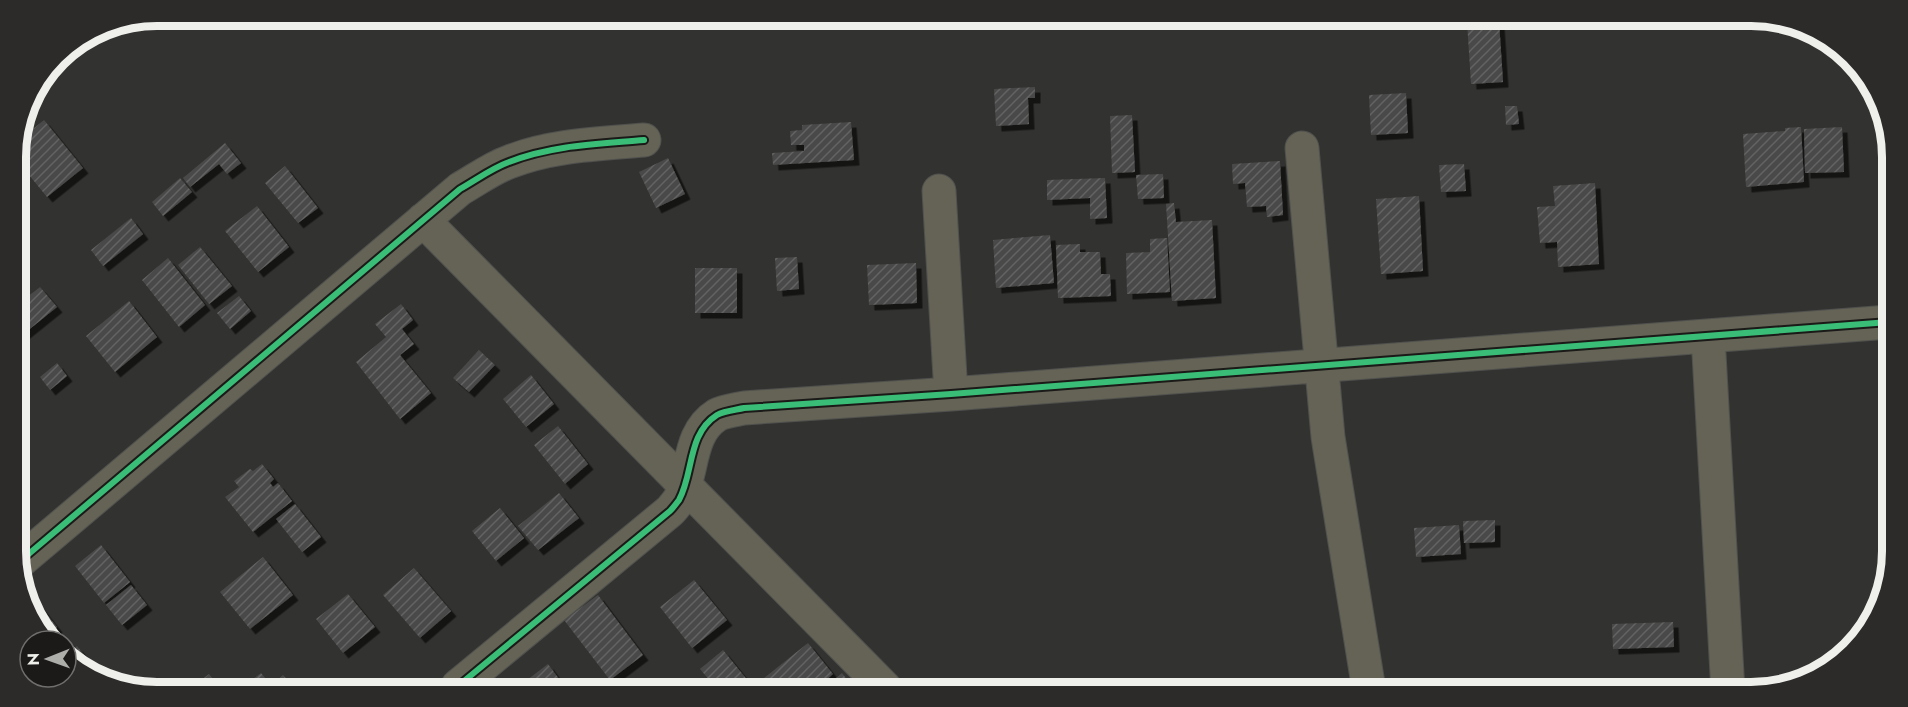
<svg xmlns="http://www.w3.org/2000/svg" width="1908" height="707" viewBox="0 0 1908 707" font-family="Jost,sans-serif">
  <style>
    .building { fill: url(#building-hatch); filter: url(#shadow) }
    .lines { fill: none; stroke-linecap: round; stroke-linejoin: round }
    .minor-casing { stroke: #50504e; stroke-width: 35 }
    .minor { stroke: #646355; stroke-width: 33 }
    .cycleway-casing { stroke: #1b1a19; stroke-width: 10 }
    .cycleway { stroke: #3abd76; stroke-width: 6 }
    .rim { fill: none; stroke: #efefec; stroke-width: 8 }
  </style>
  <defs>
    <pattern id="building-hatch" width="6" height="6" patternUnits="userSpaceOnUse" patternTransform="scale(1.5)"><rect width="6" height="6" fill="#494948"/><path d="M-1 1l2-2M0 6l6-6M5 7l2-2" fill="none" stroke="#646463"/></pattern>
    <filter id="shadow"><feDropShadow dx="5.5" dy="5.5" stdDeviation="0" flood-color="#0009"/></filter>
  </defs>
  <rect width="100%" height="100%" fill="#323230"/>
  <path class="building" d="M 1499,21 L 1503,82 L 1471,84 L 1467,22 Z
    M 1035,87 L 1035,98 L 1028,98 L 1029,124 L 996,126 L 994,89 Z
    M 1406,93 L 1408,133 L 1371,135 L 1369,95 Z
    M 1505,106 L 1517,106 L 1519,124 L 1506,125 Z
    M 1132,115 L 1135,172 L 1112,173 L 1110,116 Z
    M 44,120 L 83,168 L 47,197 L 15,158 L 17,142 Z
    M 851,122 L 854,160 L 773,165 L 772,153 L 804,151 L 804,145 L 791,145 L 790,131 L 802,130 L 802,125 Z
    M 1801,127 L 1804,182 L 1746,187 L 1743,134 L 1785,131 L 1785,128 Z
    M 1842,127 L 1844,172 L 1805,173 L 1804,129 Z
    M 225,143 L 241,163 L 227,174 L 219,164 L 190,187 L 183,178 Z
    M 668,158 L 685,194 L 656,208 L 639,172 Z
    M 1280,161 L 1283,215 L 1267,217 L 1266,206 L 1247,207 L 1245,183 L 1233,184 L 1232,164 Z
    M 1464,164 L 1466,191 L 1441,192 L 1439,165 Z
    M 285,166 L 318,208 L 298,223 L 265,183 Z
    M 1163,174 L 1164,198 L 1138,199 L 1136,175 Z
    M 180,178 L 192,192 L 163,216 L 152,202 Z
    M 1105,178 L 1107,218 L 1090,219 L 1090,198 L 1047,200 L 1047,180 Z
    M 1595,183 L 1599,264 L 1558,267 L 1557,242 L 1540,243 L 1537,207 L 1555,206 L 1553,186 Z
    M 1419,196 L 1423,271 L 1381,274 L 1376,199 Z
    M 1174,203 L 1176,222 L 1212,220 L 1216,298 L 1172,301 L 1166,204 Z
    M 257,206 L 289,247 L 258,272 L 225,231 Z
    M 131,218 L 143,234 L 103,266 L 91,250 Z
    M 1050,235 L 1054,283 L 996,288 L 993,240 Z
    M 1167,238 L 1170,292 L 1127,294 L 1126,253 L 1150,252 L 1150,239 Z
    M 1080,244 L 1080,252 L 1100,252 L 1101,274 L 1110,274 L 1111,296 L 1058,298 L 1056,245 Z
    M 200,247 L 232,286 L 209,304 L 178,265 Z
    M 797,257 L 799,289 L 777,291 L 775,258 Z
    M 168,258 L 205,305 L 179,327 L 142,280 Z
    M 916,263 L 917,303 L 869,305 L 867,265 Z
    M 695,268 L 737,268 L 737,313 L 695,313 Z
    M 40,287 L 57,307 L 16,340 L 16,306 Z
    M 239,296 L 251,311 L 230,329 L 217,313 Z
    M 129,301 L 157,337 L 115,372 L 86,336 Z
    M 401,304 L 413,320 L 402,329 L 414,344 L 400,355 L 431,393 L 400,419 L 356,362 L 386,337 L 375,324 Z
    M 479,350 L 495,365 L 469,392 L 453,378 Z
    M 57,363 L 67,376 L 50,390 L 40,377 Z
    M 531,375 L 554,404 L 526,427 L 503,399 Z
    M 558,426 L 588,464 L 565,484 L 534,445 Z
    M 262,464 L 274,479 L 270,483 L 273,487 L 278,483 L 292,501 L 253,532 L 225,497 L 239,487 L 234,481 L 250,469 L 253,471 Z
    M 559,493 L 579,518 L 538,550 L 518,526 Z
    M 295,504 L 321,537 L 302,552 L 276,519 Z
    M 500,508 L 524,538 L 496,561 L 472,531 Z
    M 1495,520 L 1495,542 L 1464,543 L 1463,521 Z
    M 1459,525 L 1461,554 L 1416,557 L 1414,528 Z
    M 101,545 L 130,582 L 104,603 L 75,566 Z
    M 1882,555 L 1886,556 L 1886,581 L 1878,580 Z
    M 263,557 L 293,595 L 250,629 L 220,592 Z
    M 414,568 L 451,611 L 420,638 L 383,595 Z
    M 694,580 L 727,620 L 692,648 L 660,607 Z
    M 131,585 L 147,605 L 122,625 L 106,605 Z
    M 25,587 L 57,627 L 46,636 L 23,588 Z
    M 348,594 L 375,627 L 343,653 L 316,619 Z
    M 598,595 L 643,655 L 610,680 L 564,620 Z
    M 1673,622 L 1674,647 L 1613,649 L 1612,624 Z
    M 808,643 L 833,674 L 817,688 L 763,687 L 759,682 Z
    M 77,646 L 101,677 L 100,677 L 67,655 Z
    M 723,650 L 753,687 L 715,687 L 700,669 Z
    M 548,664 L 565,687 L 519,686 Z
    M 261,673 L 271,685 L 283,675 L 292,685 L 245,685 Z
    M 842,673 L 853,688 L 824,688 Z
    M 209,674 L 218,685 L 195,685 Z"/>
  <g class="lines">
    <g class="minor-casing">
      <path id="minor" d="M 1302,148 L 1328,437 L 1369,690
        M 939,191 L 951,394
        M 423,220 L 885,688
        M 1708,336 L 1728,692
        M 18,563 L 460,189 C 476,180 492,168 509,162 C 552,145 599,144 644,140
        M 458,686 L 670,511 C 673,508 676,504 679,500 C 694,473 687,434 717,415 C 724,411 735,410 744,408 L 951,394 L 1889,322"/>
    </g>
    <use href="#minor" class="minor"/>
    <g class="cycleway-casing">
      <path id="cycleway" d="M 18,563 L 460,189 C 476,180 492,168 509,162 C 552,145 599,144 644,140
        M 458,686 L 670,511 C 673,508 676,504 679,500 C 694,473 687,434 717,415 C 724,411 735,410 744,408 L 951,394 L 1889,322"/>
    </g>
    <use href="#cycleway" class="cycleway"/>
  </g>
  <path d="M0 0H1908V707H0ZM157 26H1751A131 131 0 0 1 1882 157V551A131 131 0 0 1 1751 682H157A131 131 0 0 1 26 551V157A131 131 0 0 1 157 26Z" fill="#2c2b2a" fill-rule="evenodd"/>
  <path class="rim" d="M157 26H1751A131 131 0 0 1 1882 157V551A131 131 0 0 1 1751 682H157A131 131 0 0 1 26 551V157A131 131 0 0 1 157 26Z"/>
  <g transform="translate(48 659) rotate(269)"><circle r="28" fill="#1b1a19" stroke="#706f6d" stroke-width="1.5"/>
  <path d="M0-4.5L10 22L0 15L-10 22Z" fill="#adadaa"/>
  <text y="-9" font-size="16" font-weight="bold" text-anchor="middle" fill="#efefec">N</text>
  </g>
</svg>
